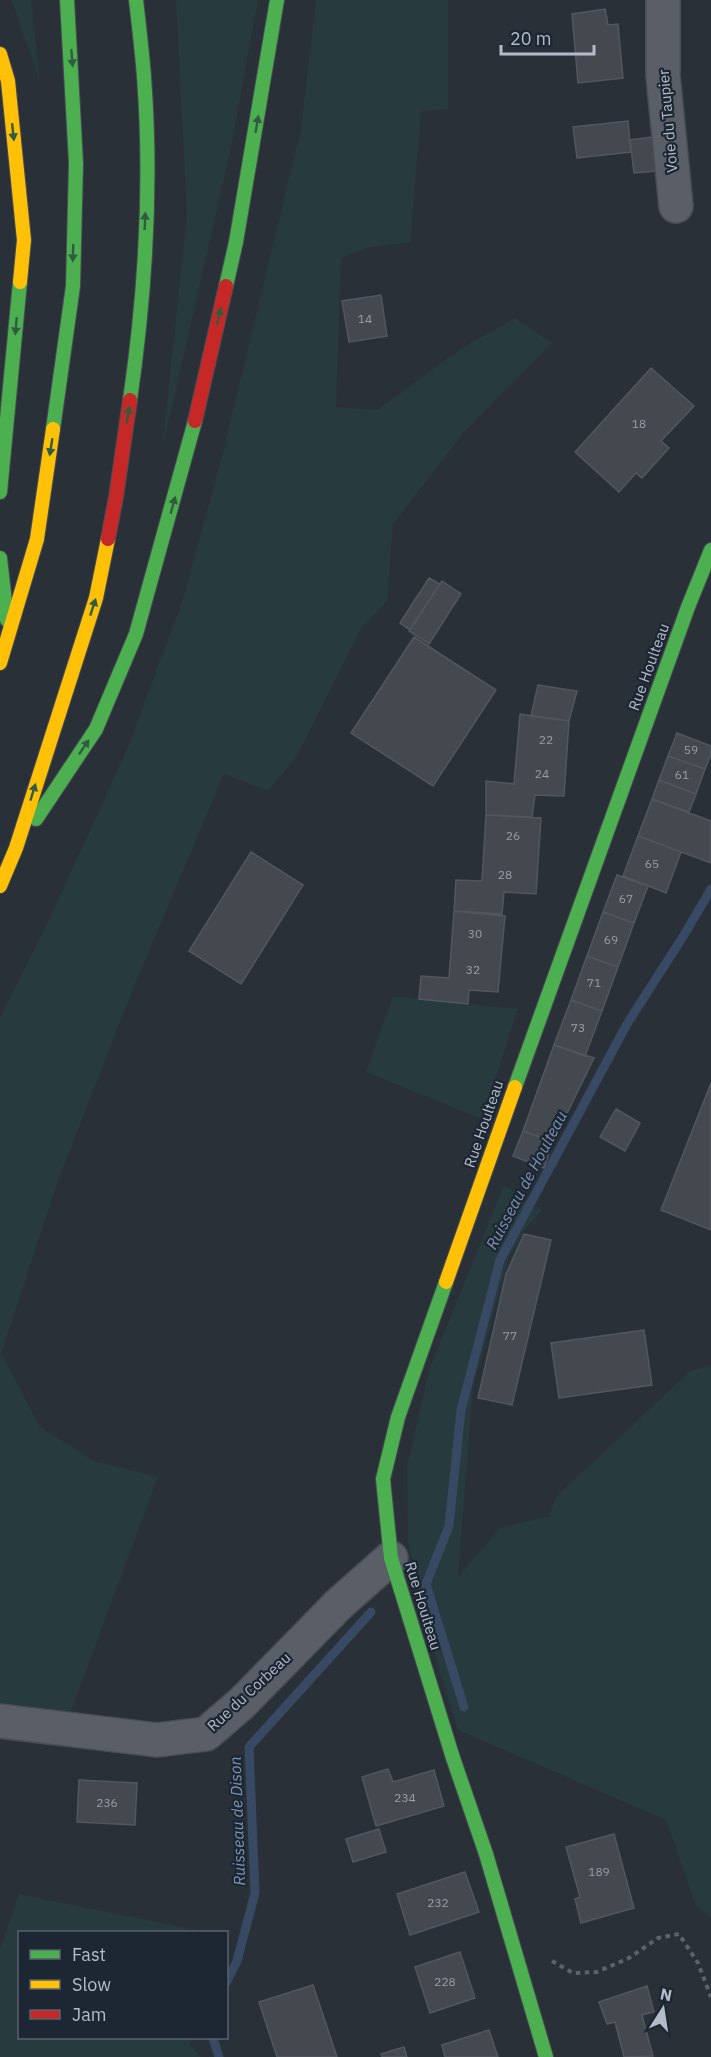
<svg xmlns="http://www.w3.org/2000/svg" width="711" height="2057" viewBox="0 0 711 2057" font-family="'IBM Plex Sans',sans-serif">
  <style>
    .green { fill: #273a3e }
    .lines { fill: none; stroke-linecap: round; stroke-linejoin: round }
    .stream { stroke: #384963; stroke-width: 9 }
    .building { fill: #444950; stroke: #52575f; stroke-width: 1.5 }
    .street-casing { stroke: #484c53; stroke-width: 36 }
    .fast-casing { stroke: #484c53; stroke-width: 16 }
    .slow-casing { stroke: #484c53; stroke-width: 16 }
    .jam-casing { stroke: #484c53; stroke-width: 16 }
    .path { stroke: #5d636a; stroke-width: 4; stroke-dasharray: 4.5 4.5; stroke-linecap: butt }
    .street { stroke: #5a5e66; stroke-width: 33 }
    .fast { stroke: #4caf50; stroke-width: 14 }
    .slow { stroke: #ffc107; stroke-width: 14 }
    .jam { stroke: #c62828; stroke-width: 14 }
    .oneway { fill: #305d3f }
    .labels { text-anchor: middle; stroke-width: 4.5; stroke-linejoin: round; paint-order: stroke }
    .number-label { font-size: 12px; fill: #989fab }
    .street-label { font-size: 15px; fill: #b4bcc9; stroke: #1d2633 }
    .water-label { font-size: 16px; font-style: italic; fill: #7c92b1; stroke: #1d2633 }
  </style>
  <rect width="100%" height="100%" fill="#2a3038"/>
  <path class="green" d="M 12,0 L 31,0 L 40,83 Z
    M 176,0 L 258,0 L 231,148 L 162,450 L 187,215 Z
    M 316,0 L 448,0 L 448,109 L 421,111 L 410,243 L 369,247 L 341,258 L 336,407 L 377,410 L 462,348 L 515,318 L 552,343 L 465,431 L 393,524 L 387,601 L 361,629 L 297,756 L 268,791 L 224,774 L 132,991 L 58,1181 L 1,1353 L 40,1427 L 94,1461 L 158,1477 L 68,1719 L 0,1711 L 0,1017 L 48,922 L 126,752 L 182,602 L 221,460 L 301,129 Z
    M 393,996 L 518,1009 L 482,1119 L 366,1072 Z
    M 504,1185 L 542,1210 L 525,1229 L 508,1260 L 473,1387 L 458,1577 L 500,1528 L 549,1516 L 556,1497 L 690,1371 L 711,1365 L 711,1918 L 696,1906 L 666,1820 L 458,1730 L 424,1621 L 408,1542 L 407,1467 L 429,1370 Z
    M 19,1894 L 207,1932 L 20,1932 L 20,2038 L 192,2038 L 190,2045 L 201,2057 L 0,2057 L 0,1949 Z"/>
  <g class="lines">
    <path class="stream" d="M 464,1707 L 426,1584 L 449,1526 L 461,1410 L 500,1260 L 627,1024 L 684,935 L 711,889
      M 226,1983 L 237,1961 L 255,1893 L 249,1747 L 371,1612
      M 213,2038 L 219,2057"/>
  </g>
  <path class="building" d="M 605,9 L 608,25 L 618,24 L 623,78 L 578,83 L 572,14 Z
    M 628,121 L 631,152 L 577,158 L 573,127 Z
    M 652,137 L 656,171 L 634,173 L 630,140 Z
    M 381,295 L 387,336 L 349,342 L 342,301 Z
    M 651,368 L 694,406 L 661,441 L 669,448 L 642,478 L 636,473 L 619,492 L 575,452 Z
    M 429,578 L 440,584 L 410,630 L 400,623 Z
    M 442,581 L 461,594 L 429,644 L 409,631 Z
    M 414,637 L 496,690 L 433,786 L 351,733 Z
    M 538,685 L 577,691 L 569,721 L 531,716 Z
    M 520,714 L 569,721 L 564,796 L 535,795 L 532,817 L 486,815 L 486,781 L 514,784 Z
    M 677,733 L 711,746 L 711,755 L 705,769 L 668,756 Z
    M 668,756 L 705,769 L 696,794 L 659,780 Z
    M 659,780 L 696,794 L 689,812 L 652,799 Z
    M 652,799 L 711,821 L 711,863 L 638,836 Z
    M 486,815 L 541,818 L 536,894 L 504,892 L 502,914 L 454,911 L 456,880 L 482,881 Z
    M 638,836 L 681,852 L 666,893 L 623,876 Z
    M 251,852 L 303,885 L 241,984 L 189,951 Z
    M 617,875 L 648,886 L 634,923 L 603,912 Z
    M 454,911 L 505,916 L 498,992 L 469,990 L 468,1004 L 419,999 L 421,976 L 449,978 Z
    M 603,912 L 634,923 L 618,967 L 587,956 Z
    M 587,956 L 618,967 L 602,1011 L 571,1000 Z
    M 571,1000 L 602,1011 L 585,1056 L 554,1045 Z
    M 554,1045 L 594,1058 L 553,1142 L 523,1131 Z
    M 711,1083 L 711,1230 L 661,1210 Z
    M 616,1109 L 640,1123 L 625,1151 L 600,1137 Z
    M 523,1131 L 553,1142 L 544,1168 L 513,1156 Z
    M 524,1234 L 551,1240 L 512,1405 L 478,1398 L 506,1274 Z
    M 644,1330 L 652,1385 L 559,1398 L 551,1343 Z
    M 388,1769 L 393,1782 L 434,1770 L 444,1806 L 376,1826 L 362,1777 Z
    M 79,1780 L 137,1783 L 135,1825 L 77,1822 Z
    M 379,1829 L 386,1852 L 353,1862 L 346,1839 Z
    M 614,1834 L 634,1908 L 581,1923 L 575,1899 L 580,1897 L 566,1847 Z
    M 465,1872 L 479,1912 L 410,1935 L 397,1894 Z
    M 460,1952 L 475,1998 L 430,2013 L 415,1967 Z
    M 313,1985 L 337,2057 L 277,2057 L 259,2002 Z
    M 647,1986 L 654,2012 L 642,2015 L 653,2056 L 624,2057 L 615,2022 L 607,2024 L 599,2002 Z
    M 489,2030 L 498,2057 L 445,2057 L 442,2045 Z
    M 404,2047 L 407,2057 L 382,2057 L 381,2054 Z"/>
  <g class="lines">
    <g class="street-casing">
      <path id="street" d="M 663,0 L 663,76 L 676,206
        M 0,1721 L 157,1740 L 206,1734 L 242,1703 L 339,1604 L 391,1558"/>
    </g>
    <g class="fast-casing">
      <path id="fast" d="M 226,286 L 236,242 L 277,0
        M 130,400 C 145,296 152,182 144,77 C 142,51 139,26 136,0
        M 53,429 L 73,286 L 76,163 L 67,0
        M 0,492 L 20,282
        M 0,558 L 7,620
        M 36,819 L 96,729 L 136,634 L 195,421
        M 515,1087 L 688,607 L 711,550
        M 446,1282 L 398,1417 L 383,1479 L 391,1558 L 453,1758 L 486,1854 L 546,2057"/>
    </g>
    <g class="slow-casing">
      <path id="slow" d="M 0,54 L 8,81 L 24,240 L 20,282
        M 0,663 L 37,539 L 53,429
        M 0,886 L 16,848 L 96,598 L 108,539
        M 446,1282 L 515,1087"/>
    </g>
    <g class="jam-casing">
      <path id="jam" d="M 195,421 L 226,286
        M 108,539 L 116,497 L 130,400"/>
    </g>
    <path class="path" d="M 552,1961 L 573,1973 L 597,1972 L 629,1958 L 658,1938 L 679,1934 L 698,1963 L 711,1997"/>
    <use href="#street" class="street"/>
    <use href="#fast" class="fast"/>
    <use href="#slow" class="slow"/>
    <use href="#jam" class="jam"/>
  </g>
  <defs><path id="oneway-solid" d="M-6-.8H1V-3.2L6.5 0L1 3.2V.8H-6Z" transform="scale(1.5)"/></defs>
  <g class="oneway">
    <use href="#oneway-solid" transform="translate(72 58) rotate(85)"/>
    <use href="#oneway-solid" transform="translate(257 124) rotate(-80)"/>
    <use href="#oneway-solid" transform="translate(13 132) rotate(84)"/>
    <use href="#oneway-solid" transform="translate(145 221) rotate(-88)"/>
    <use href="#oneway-solid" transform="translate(73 253) rotate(92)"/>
    <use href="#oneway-solid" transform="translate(219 316) rotate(-77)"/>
    <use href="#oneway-solid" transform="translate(16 326) rotate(95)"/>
    <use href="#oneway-solid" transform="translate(128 415) rotate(-82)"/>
    <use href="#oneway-solid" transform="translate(51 447) rotate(99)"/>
    <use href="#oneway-solid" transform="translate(173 505) rotate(-75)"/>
    <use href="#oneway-solid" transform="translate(93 607) rotate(-72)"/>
    <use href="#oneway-solid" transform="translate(84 747) rotate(-56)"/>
    <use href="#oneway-solid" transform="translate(33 792) rotate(-73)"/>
  </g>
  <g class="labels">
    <g class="number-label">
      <text x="365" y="323">14</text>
      <text x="639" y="428">18</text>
      <text x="546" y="744">22</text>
      <text x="691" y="754">59</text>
      <text x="542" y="778">24</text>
      <text x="682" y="779">61</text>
      <text x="513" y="840">26</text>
      <text x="652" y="868">65</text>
      <text x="505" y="879">28</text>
      <text x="626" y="903">67</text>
      <text x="475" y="938">30</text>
      <text x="611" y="944">69</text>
      <text x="473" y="974">32</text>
      <text x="594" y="987">71</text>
      <text x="578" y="1032">73</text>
      <text x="510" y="1340">77</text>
      <text x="405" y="1802">234</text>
      <text x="107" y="1807">236</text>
      <text x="599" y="1876">189</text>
      <text x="438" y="1907">232</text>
      <text x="445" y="1986">228</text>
    </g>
    <g class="street-label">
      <text transform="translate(668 121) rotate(-95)" y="5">Voie du Taupier</text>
      <text transform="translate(649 667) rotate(-70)" y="5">Rue Houlteau</text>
      <text transform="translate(484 1124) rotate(-71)" y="5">Rue Houlteau</text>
      <text transform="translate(423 1606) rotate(73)" y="5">Rue Houlteau</text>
      <text transform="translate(249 1692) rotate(-43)" y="5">Rue du Corbeau</text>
    </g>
    <g class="water-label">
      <text transform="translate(526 1180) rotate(-62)" y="6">Ruisseau de Houlteau</text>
      <text transform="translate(237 1821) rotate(-92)" y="6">Ruisseau de Dison</text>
    </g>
  </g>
  <rect x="18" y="1931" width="210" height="108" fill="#1d2633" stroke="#59626f" stroke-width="1.5"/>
  <rect x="30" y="1950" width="30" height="9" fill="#4caf50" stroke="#59626f" stroke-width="1.5"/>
  <text x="72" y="1961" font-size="18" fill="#b4bcc9">Fast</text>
  <rect x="30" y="1980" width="30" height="9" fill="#ffc107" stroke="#59626f" stroke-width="1.5"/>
  <text x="72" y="1991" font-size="18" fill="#b4bcc9">Slow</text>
  <rect x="30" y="2010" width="30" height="9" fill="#c62828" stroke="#59626f" stroke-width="1.5"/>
  <text x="72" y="2021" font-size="18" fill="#b4bcc9">Jam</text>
  <g transform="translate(663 2009) rotate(12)" stroke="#1d2633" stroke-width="4.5" paint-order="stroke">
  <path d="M0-4.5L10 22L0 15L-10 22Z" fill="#b4bcc9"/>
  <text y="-9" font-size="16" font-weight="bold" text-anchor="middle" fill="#b4bcc9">N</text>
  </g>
  <path d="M501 45v9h93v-9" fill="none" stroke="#b4bcc9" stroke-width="3"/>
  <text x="510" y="45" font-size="18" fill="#b4bcc9" stroke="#1d2633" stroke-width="4.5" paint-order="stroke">20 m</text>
</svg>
